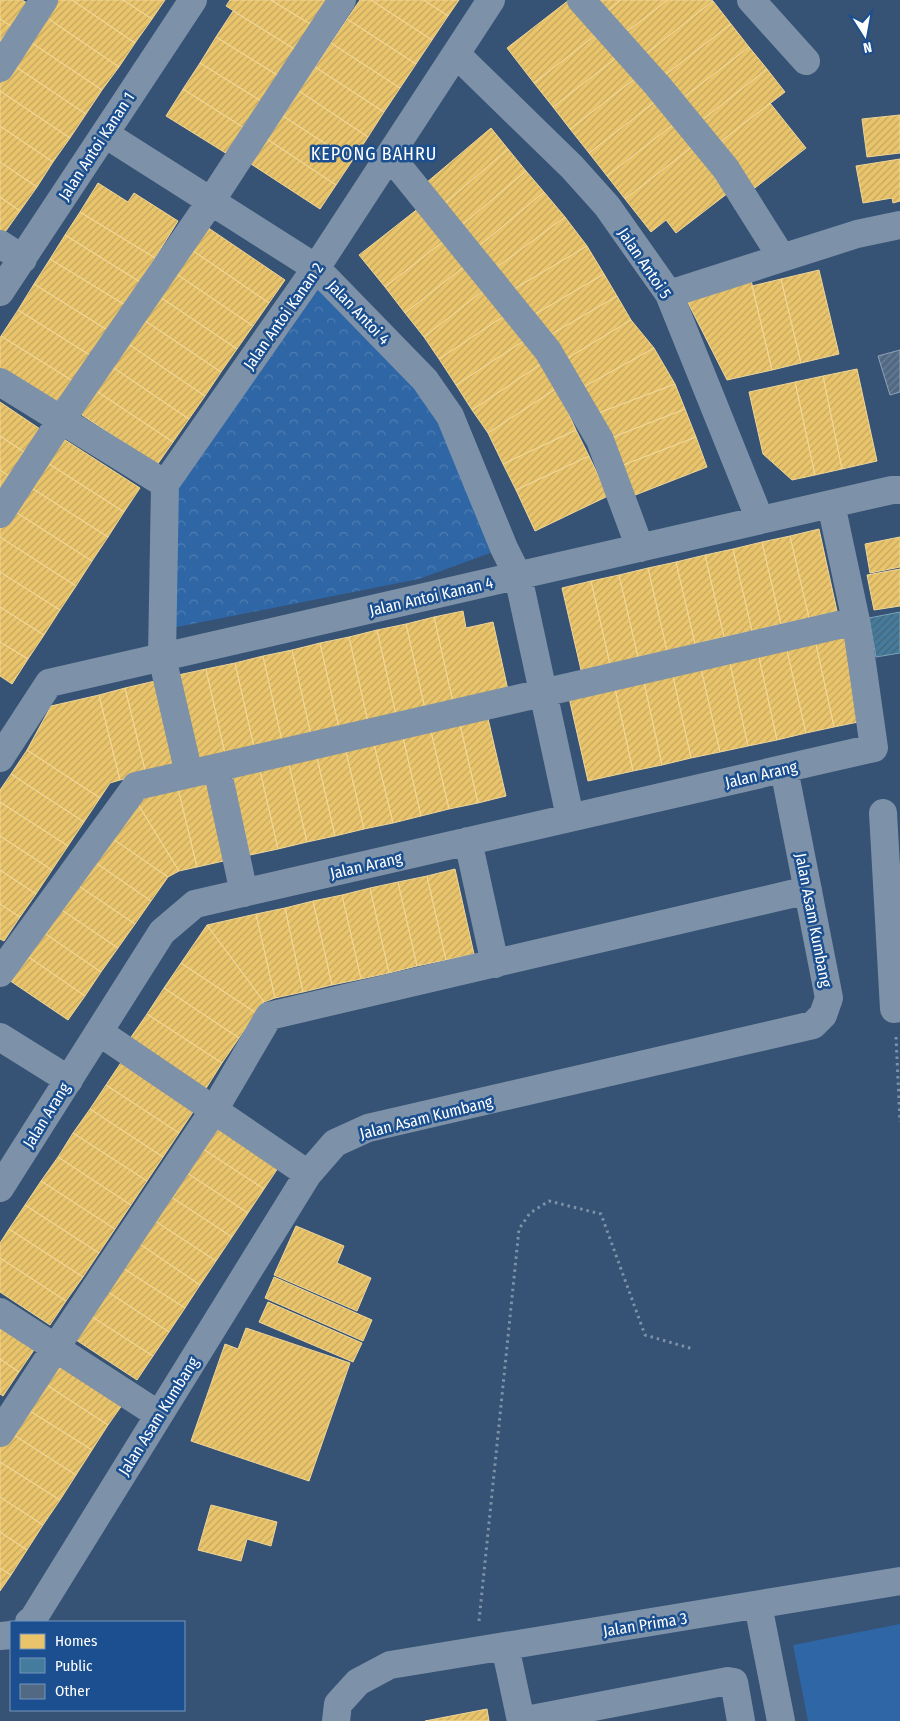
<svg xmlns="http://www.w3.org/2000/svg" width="900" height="1721" viewBox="0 0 900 1721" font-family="'Fira Sans Condensed',sans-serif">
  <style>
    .green { fill: #2f66a5 }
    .forest { fill: url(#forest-crowns) }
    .homes { fill: url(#homes-hatch); stroke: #f0d697 }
    .public { fill: url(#public-hatch); stroke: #7da3ba }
    .building { fill: url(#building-hatch); stroke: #92a2b6 }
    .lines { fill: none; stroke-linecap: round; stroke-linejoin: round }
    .path { stroke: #7d92a8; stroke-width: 3; stroke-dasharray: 2.5 4; stroke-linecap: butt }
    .minor { stroke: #7d92a8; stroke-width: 28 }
    .labels { text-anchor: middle; stroke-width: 5; stroke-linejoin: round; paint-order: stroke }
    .street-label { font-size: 16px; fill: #fff; stroke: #1b4f8f }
    .neighbourhood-label { font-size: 18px; letter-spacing: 1px; fill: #fff; stroke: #1b4f8f }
  </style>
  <defs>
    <pattern id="forest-crowns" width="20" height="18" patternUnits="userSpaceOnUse" patternTransform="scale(1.25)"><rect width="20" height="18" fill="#2f66a5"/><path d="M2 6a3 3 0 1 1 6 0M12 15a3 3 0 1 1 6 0" fill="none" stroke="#4e7db2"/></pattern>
    <pattern id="homes-hatch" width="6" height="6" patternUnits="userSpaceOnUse" patternTransform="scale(1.25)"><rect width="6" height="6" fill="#e9c46a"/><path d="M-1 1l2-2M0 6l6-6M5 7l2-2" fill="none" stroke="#c2a662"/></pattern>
    <pattern id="public-hatch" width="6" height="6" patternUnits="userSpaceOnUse" patternTransform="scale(1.25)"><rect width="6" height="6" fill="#457b9d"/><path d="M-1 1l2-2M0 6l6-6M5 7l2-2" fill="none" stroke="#486474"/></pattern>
    <pattern id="building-hatch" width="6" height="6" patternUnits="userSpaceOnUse" patternTransform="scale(1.25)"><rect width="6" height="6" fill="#526984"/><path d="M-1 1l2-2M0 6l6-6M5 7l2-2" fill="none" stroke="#6c8096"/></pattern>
  </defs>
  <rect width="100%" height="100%" fill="#365274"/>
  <path class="green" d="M 900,1624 L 900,1721 L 808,1721 L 793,1645 Z"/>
  <path class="forest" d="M 316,268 L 425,380 L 504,548 L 419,579 L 162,630 L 165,484 Z"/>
  <path class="homes" d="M 0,0 L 22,0 L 29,4 L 14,28 L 0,19 Z
    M 58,0 L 72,0 L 135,43 L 119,67 L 46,17 Z
    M 72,0 L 123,0 L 152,19 L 135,43 Z
    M 123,0 L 165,0 L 152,19 Z
    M 230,0 L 271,0 L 315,27 L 299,52 L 226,6 Z
    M 271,0 L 325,0 L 330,3 L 315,27 Z
    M 360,0 L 371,0 L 432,40 L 416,64 L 347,19 Z
    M 371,0 L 424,0 L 448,16 L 432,40 Z
    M 424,0 L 459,0 L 448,16 Z
    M 569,0 L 601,31 L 534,83 L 507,48 Z
    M 599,0 L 621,0 L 607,11 Z
    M 621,0 L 668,0 L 625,33 L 607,11 Z
    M 668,0 L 711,0 L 713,1 L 643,56 L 625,33 Z
    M 713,1 L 731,24 L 661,78 L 643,56 Z
    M 233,11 L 299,52 L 282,78 L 216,37 Z
    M 46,17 L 119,67 L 102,90 L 29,41 Z
    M 0,19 L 14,28 L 0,49 Z
    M 347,19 L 416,64 L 400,88 L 331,43 Z
    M 731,24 L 749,47 L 679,101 L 661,78 Z
    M 601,31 L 620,55 L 553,107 L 534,83 Z
    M 216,37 L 282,78 L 266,104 L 200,63 Z
    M 29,41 L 102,90 L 86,114 L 13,65 Z
    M 331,43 L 400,88 L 384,112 L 315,67 Z
    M 749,47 L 767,69 L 697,124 L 679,101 Z
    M 620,55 L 637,77 L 570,129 L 553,107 Z
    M 200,63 L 266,104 L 249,131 L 183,89 Z
    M 13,65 L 86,114 L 70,138 L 0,91 L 0,84 Z
    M 315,67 L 384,112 L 368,137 L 299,91 Z
    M 767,69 L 785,92 L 715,146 L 697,124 Z
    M 637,77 L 656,101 L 589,153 L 570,129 Z
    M 183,89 L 249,131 L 232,157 L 166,116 Z
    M 0,91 L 70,138 L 53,162 L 0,126 Z
    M 299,91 L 368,137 L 352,161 L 283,116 Z
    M 656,101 L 674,124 L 607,176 L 589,153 Z
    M 770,103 L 806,148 L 751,191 L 715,146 Z
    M 900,115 L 900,153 L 867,157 L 862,119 Z
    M 283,116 L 352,161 L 336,185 L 267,139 Z
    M 674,124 L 692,147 L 625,199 L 607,176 Z
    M 0,126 L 53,162 L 37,187 L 0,162 Z
    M 491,128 L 508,149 L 444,204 L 426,183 Z
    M 267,139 L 336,185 L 320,209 L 251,164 Z
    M 692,147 L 728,193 L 676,233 L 666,220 L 651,232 L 625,199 Z
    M 508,149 L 526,171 L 462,225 L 444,204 Z
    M 900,159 L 900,201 L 893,203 L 892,198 L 863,203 L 856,166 Z
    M 0,162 L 37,187 L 20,211 L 0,197 Z
    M 526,171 L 544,192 L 479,246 L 462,225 Z
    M 98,183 L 128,202 L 134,193 L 178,221 L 155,258 L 80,212 Z
    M 544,192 L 565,217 L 497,267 L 479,246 Z
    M 0,197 L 20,211 L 3,235 L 0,233 Z
    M 424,204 L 450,236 L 385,287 L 359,255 Z
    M 80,212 L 155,258 L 140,282 L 65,235 Z
    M 565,217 L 587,246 L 514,289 L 497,267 Z
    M 207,227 L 285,280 L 269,303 L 192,250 Z
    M 65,235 L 140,282 L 125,305 L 50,259 Z
    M 450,236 L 470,262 L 405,313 L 385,287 Z
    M 587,246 L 604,274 L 530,317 L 514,289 Z
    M 192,250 L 269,303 L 253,326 L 175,273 Z
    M 50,259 L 125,305 L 109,331 L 34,284 Z
    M 470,262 L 489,286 L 424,337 L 405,313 Z
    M 819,270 L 839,354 L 801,363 L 781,279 Z
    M 175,273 L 253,326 L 237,349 L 160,297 Z
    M 604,274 L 617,296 L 543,339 L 530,317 Z
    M 781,279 L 801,363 L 772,370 L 752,286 Z
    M 751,280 L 772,370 L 727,380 L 684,295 Z
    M 34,284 L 109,331 L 93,357 L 18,310 Z
    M 489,286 L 507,314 L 439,359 L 424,337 Z
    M 617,296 L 631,320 L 561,362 L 543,339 Z
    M 160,297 L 237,349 L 221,372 L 144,320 Z
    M 18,310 L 93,357 L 76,383 L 1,336 Z
    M 507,314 L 525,340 L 456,385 L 439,359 Z
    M 144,320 L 221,372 L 205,396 L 127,343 Z
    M 631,320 L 654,348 L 578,390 L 561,362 Z
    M 1,336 L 76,383 L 61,408 L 0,370 L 0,338 Z
    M 525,340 L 541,364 L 472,410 L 456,385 Z
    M 127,343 L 205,396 L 189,419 L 111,366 Z
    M 654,348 L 675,384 L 593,415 L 578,390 Z
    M 541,364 L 557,388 L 488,433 L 472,410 Z
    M 111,366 L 189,419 L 173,442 L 95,390 Z
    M 857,369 L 877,461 L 842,469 L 823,376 Z
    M 823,376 L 842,469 L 815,475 L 795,382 Z
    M 795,382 L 815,475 L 792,480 L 763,454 L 749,392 Z
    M 675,384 L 685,409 L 603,441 L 593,415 Z
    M 557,388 L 576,430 L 503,464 L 488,433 Z
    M 95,390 L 173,442 L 157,465 L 79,413 Z
    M 0,402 L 46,433 L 30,456 L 0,436 Z
    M 685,409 L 696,437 L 613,469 L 603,441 Z
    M 576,430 L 589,456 L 516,490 L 503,464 Z
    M 0,436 L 30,456 L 14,479 L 0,470 Z
    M 59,436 L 140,488 L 124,512 L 43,460 Z
    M 696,437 L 707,467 L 625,499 L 613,469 Z
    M 589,456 L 608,496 L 535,531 L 516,490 Z
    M 43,460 L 124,512 L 108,537 L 27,485 Z
    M 0,470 L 14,479 L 0,499 Z
    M 27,485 L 108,537 L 92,561 L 11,509 Z
    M 11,509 L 92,561 L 76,586 L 0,537 L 0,526 Z
    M 819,529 L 837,611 L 809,618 L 790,536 Z
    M 790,536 L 809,618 L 781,624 L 762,542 Z
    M 0,537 L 76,586 L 60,610 L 0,572 Z
    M 900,537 L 900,567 L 870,573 L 865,544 Z
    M 762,542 L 781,624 L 752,631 L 733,549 Z
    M 733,549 L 752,631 L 724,637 L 705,555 Z
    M 705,555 L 724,637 L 695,644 L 676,562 Z
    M 676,562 L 695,644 L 667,651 L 648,568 Z
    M 648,568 L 667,651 L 638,657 L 619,575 Z
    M 900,569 L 900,606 L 874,610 L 867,575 Z
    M 0,572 L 60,610 L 44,635 L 0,607 Z
    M 619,575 L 638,657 L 610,664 L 591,581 Z
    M 591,581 L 610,664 L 581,670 L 562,588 Z
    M 0,607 L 44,635 L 28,659 L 0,642 Z
    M 463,611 L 466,628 L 493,622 L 508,690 L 453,702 L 434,617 Z
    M 434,617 L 453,702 L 425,709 L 406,624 Z
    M 406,624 L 425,709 L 396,715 L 377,630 Z
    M 843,629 L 863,721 L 834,727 L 814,635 Z
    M 377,630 L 396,715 L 368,722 L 349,637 Z
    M 814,635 L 834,727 L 806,733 L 785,642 Z
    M 349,637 L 368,722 L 339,728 L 320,643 Z
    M 0,642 L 28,659 L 12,684 L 0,676 Z
    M 785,642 L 806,733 L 777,740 L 757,648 Z
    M 320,643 L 339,728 L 311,735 L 292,650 Z
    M 757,648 L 777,740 L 748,746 L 728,654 Z
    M 292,650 L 311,735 L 282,741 L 263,656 Z
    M 728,654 L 748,746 L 720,752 L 699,660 Z
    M 263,656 L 282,741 L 254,747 L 235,663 Z
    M 699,660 L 720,752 L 691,758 L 671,667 Z
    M 235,663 L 254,747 L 225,754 L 206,669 Z
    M 671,667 L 691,758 L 662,765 L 642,673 Z
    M 206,669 L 225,754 L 197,760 L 178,675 Z
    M 642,673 L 662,765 L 633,771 L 613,679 Z
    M 613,679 L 633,771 L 588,781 L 567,689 Z
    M 155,681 L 176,766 L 146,774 L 125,688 Z
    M 125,688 L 146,774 L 120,780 L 99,695 Z
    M 99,695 L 120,780 L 110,783 L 100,798 L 27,750 L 51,706 Z
    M 487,714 L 506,796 L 478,803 L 459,720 Z
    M 459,720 L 478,803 L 449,809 L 430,727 Z
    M 430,727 L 449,809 L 421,816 L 402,733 Z
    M 402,733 L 421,816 L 393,823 L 373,740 Z
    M 373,740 L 393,823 L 364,829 L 345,747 Z
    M 345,747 L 364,829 L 335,836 L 316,753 Z
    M 27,750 L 100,798 L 84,822 L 11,774 Z
    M 316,753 L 335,836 L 307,842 L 288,760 Z
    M 288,760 L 307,842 L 278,849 L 259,766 Z
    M 259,766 L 278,849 L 250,855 L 231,773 Z
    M 11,774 L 84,822 L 68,846 L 0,802 L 0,790 Z
    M 209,777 L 228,860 L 197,867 L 177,784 Z
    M 177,784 L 197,867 L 179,871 L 136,801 Z
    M 136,801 L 179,871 L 168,877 L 103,832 Z
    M 0,802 L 68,846 L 52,870 L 0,836 Z
    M 103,832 L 168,877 L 151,901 L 86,856 Z
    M 0,836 L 52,870 L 36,894 L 0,870 Z
    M 86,856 L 151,901 L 135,924 L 70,880 Z
    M 455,869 L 474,954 L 446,960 L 427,876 Z
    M 0,870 L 36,894 L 20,917 L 0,904 Z
    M 427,876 L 446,960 L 417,966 L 398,882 Z
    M 70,880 L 135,924 L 118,948 L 53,904 Z
    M 398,882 L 417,966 L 389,973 L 370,888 Z
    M 370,888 L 389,973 L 361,979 L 342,895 Z
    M 342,895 L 361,979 L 332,985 L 313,901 Z
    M 313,901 L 332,985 L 303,992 L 285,908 Z
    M 0,904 L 20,917 L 4,941 L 0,939 Z
    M 53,904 L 118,948 L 101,972 L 37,928 Z
    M 285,908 L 303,992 L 275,998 L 256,914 Z
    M 256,914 L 275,998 L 264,1002 L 207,925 Z
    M 207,925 L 264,1002 L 256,1013 L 181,963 Z
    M 37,928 L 101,972 L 85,996 L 20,951 Z
    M 20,951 L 85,996 L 68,1020 L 3,976 Z
    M 181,963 L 256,1013 L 239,1038 L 164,988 Z
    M 164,988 L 239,1038 L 222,1063 L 147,1014 Z
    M 147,1014 L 222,1063 L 205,1090 L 129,1040 Z
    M 122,1061 L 195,1109 L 179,1133 L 106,1085 Z
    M 106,1085 L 179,1133 L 163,1157 L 90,1109 Z
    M 90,1109 L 163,1157 L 147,1181 L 73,1133 Z
    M 210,1119 L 280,1165 L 264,1189 L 194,1143 Z
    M 73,1133 L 147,1181 L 131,1205 L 58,1157 Z
    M 194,1143 L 264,1189 L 248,1213 L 178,1167 Z
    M 58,1157 L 131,1205 L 115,1229 L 41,1181 Z
    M 178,1167 L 248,1213 L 232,1237 L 162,1191 Z
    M 41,1181 L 115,1229 L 99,1253 L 25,1205 Z
    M 162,1191 L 232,1237 L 216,1261 L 146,1215 Z
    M 25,1205 L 99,1253 L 83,1277 L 9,1229 Z
    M 146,1215 L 216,1261 L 200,1285 L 131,1238 Z
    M 296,1226 L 344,1246 L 337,1263 L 371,1278 L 357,1311 L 274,1275 Z
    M 9,1229 L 83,1277 L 66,1301 L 0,1258 L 0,1243 Z
    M 131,1238 L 200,1285 L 185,1308 L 115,1263 Z
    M 0,1258 L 66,1301 L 50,1325 L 0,1292 Z
    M 115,1263 L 185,1308 L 169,1332 L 99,1286 Z
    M 274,1277 L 372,1320 L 363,1341 L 265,1298 Z
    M 99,1286 L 169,1332 L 153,1356 L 83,1311 Z
    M 268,1302 L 362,1343 L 353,1362 L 259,1322 Z
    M 83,1311 L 153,1356 L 137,1380 L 67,1334 Z
    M 0,1324 L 36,1347 L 19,1372 L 0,1359 Z
    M 246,1328 L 350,1363 L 309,1481 L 191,1441 L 225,1344 L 238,1349 Z
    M 55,1355 L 125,1401 L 108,1425 L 39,1380 Z
    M 0,1359 L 19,1372 L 3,1396 L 0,1394 Z
    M 39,1380 L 108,1425 L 92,1450 L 22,1406 Z
    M 22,1406 L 92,1450 L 76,1475 L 6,1430 Z
    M 6,1430 L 76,1475 L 60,1500 L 0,1462 L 0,1440 Z
    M 0,1462 L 60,1500 L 43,1525 L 0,1497 Z
    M 0,1497 L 43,1525 L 27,1550 L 0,1532 Z
    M 211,1505 L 277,1522 L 271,1546 L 247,1539 L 241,1561 L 198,1550 Z
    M 0,1532 L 27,1550 L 11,1575 L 0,1568 Z
    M 0,1568 L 11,1575 L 0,1591 Z
    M 487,1709 L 489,1721 L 425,1721 Z"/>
  <path class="public" d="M 900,612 L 900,653 L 876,657 L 869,618 Z"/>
  <path class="building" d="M 900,350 L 900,392 L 890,395 L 878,356 Z"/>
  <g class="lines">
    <path class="path" d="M 896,1037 L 900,1122
      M 479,1621 L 519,1229 L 530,1213 L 549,1201 L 601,1214 L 645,1335 L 693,1349"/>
    <path class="minor" d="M 581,0 L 657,85 L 726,169 L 782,258
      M 751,0 L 806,61
      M 456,54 L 572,167 L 607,206 L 669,294 L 760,520
      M 0,68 L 44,0
      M 105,134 L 316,268 L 425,380 L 450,416 L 504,548 L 518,576 L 570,817
      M 390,156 L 548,351 L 600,440 L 640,548
      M 0,244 L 23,259
      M 0,292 L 193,0
      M 669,294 L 857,234 L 900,225
      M 0,382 L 165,484
      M 0,514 L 61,420 L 211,201 L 342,0
      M 0,758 L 49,683 L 892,490 L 900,490
      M 217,768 L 244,893
      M 189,774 L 856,621
      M 883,813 L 894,1009 L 900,1008
      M 468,841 L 495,964
      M 0,973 L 136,786 L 189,774 L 162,657 L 165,484 L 316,268 L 491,0
      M 99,1032 L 308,1174
      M 0,1037 L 69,1080
      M 0,1188 L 162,932 L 195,904 L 874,748 L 856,621 L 831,504
      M 0,1312 L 159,1415
      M 0,1433 L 56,1347 L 214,1110 L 269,1016 L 808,890
      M 758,1605 L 781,1721
      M 29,1622 L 33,1619 L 308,1174 L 335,1143 L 368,1128 L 813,1025 L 823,1015 L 829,998 L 784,769
      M 0,1636 L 11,1635
      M 505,1646 L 521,1721
      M 336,1721 L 338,1704 L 358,1682 L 390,1665 L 900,1581
      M 521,1721 L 728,1681 L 734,1682 L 741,1721"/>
  </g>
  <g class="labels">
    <g class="street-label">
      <text transform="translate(96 146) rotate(-57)" y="6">Jalan Antoi Kanan 1</text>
      <text transform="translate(645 263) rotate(56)" y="6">Jalan Antoi 5</text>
      <text transform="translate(359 312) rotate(46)" y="6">Jalan Antoi 4</text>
      <text transform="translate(283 316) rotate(-55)" y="6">Jalan Antoi Kanan 2</text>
      <text transform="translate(431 596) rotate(-13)" y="6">Jalan Antoi Kanan 4</text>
      <text transform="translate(761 774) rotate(-13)" y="6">Jalan Arang</text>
      <text transform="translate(366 865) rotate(-13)" y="6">Jalan Arang</text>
      <text transform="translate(814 920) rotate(79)" y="6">Jalan Asam Kumbang</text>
      <text transform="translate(46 1115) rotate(-58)" y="6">Jalan Arang</text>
      <text transform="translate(426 1117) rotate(-14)" y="6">Jalan Asam Kumbang</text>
      <text transform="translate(158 1416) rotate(-58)" y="6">Jalan Asam Kumbang</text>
      <text transform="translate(645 1624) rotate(-9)" y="6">Jalan Prima 3</text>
    </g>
    <g class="neighbourhood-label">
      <text x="374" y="160">KEPONG BAHRU</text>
    </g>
  </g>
  <rect x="10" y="1621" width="175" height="90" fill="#1b4f8f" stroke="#7695bc"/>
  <rect x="20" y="1634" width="25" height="15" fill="#e9c46a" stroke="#7695bc"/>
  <text x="55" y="1646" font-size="15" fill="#ffffff">Homes</text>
  <rect x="20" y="1658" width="25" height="15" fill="#457b9d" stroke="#7695bc"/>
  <text x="55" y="1671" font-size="15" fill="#ffffff">Public</text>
  <rect x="20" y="1684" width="25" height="15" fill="#526984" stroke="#7695bc"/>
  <text x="55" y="1696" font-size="15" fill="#ffffff">Other</text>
  <g transform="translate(865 35) rotate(169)" stroke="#1b4f8f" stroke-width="4" paint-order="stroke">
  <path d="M0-4L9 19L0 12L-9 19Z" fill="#ffffff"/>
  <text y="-8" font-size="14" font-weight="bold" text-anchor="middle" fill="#ffffff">N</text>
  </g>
</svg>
